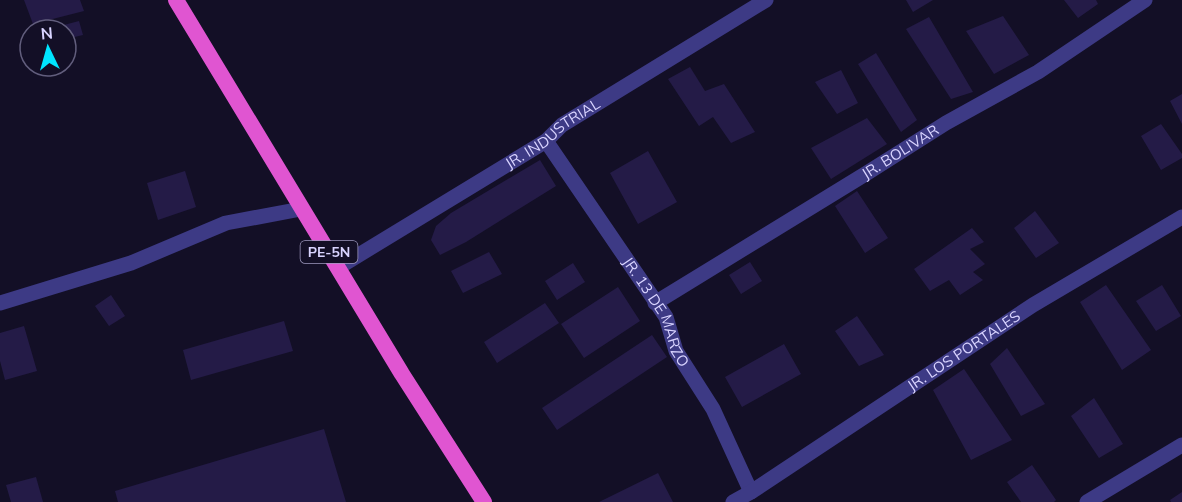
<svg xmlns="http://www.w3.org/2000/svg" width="1182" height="502" viewBox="0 0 1182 502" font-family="Mulish,sans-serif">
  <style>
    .building { fill: #241b47 }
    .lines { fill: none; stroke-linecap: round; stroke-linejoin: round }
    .minor { stroke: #3d3a85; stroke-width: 15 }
    .trunk { stroke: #e055d1; stroke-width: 16 }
    .labels { text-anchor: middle; stroke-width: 4.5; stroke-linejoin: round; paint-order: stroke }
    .shield { fill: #130f26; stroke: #9e99be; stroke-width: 1.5 }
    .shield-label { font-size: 14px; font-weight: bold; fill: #d9d4ff }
    .street-label { font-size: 15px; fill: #d9d4ff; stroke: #130f26 }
  </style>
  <rect width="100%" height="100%" fill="#130f26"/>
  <path class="building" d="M 24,0 L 80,0 L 84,11 L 33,24 Z
    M 906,0 L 933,0 L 913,12 Z
    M 1064,0 L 1096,0 L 1098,4 L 1078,18 Z
    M 1003,16 L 1029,55 L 994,74 L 966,31 Z
    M 929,17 L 973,92 L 951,99 L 906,29 Z
    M 79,21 L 83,35 L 66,39 L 66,30 L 61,30 L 60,26 Z
    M 876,53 L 917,120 L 901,132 L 858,64 Z
    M 690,67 L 705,91 L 724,84 L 755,132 L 731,143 L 713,117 L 699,126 L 668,79 Z
    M 841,70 L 858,103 L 837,114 L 815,82 Z
    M 1182,94 L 1182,124 L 1170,101 Z
    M 867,118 L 887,144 L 831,179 L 811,148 Z
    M 1161,124 L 1182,154 L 1182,158 L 1161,170 L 1141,136 Z
    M 648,151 L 677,202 L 638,224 L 610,173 Z
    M 540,160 L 556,186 L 466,242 L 440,255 L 431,240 L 436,226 L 451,213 Z
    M 185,171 L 196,207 L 158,220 L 147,183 Z
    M 857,191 L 888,238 L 865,253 L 835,206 Z
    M 1035,211 L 1059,243 L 1036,258 L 1014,228 Z
    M 972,228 L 984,242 L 970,249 L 985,264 L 973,272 L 983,280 L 960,295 L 949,280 L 930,291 L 914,269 Z
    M 489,252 L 502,274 L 463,293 L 451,271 Z
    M 750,262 L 762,281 L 741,294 L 729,275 Z
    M 573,263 L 585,282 L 557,300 L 545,281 Z
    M 1106,285 L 1151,350 L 1122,370 L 1080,302 Z
    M 1162,285 L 1181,316 L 1156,331 L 1136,301 Z
    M 618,287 L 640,321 L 584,358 L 561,324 Z
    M 111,295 L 125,316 L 109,326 L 95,306 Z
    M 545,303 L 559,323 L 497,363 L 484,342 Z
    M 857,316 L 884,355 L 859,366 L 835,331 Z
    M 284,321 L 293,351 L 191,380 L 183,350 Z
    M 24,326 L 37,371 L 5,380 L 0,361 L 0,333 Z
    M 652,335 L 667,357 L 557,430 L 542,408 Z
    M 784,344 L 801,374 L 742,407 L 725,377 Z
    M 1007,348 L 1045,404 L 1021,416 L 990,364 Z
    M 964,369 L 1012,440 L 971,460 L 933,390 Z
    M 1094,398 L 1123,444 L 1099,458 L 1071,416 Z
    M 324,429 L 346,502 L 118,502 L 115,491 Z
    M 1032,465 L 1056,500 L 1054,502 L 1021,502 L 1007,482 Z
    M 658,473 L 673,502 L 599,502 Z
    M 36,477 L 43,502 L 11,502 L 6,485 Z
    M 1182,492 L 1182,502 L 1171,502 L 1170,500 Z"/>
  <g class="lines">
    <g class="minor">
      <path id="s1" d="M 546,141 L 666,317 L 676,351 L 713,409 L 751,492"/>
      <path id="s2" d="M 339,267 L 546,141 L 562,125 L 766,0"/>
      <path d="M 0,303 L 131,263 L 226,223 L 301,209"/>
      <path id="s3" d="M 655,303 L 867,173 L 946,123 L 1038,72 L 1145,0"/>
      <path id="s4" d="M 733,502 L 751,492 L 1033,305 L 1182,217"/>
      <path d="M 1087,502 L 1182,445"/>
    </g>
    <path class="trunk" d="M 176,0 L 402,374 L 484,502"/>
  </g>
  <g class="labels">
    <rect class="shield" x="300.5" y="241" width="57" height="22" rx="4.5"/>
    <g class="shield-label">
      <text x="329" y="257">PE-5N</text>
    </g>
    <g class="street-label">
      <text dy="5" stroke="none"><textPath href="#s2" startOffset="252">JR. INDUSTRIAL</textPath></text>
      <text dy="5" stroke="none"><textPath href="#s3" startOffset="288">JR. BOLIVAR</textPath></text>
      <text dy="5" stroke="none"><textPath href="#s1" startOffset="204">JR. 13 DE MARZO</textPath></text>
      <text dy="5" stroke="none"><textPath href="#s4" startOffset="276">JR. LOS PORTALES</textPath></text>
    </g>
  </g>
  <g transform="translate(48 48) rotate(355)"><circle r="28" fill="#130f26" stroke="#625e7d" stroke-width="1.5"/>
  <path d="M0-4.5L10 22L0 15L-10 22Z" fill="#00e5ff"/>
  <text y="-9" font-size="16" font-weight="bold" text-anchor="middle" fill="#d9d4ff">N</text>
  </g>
</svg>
